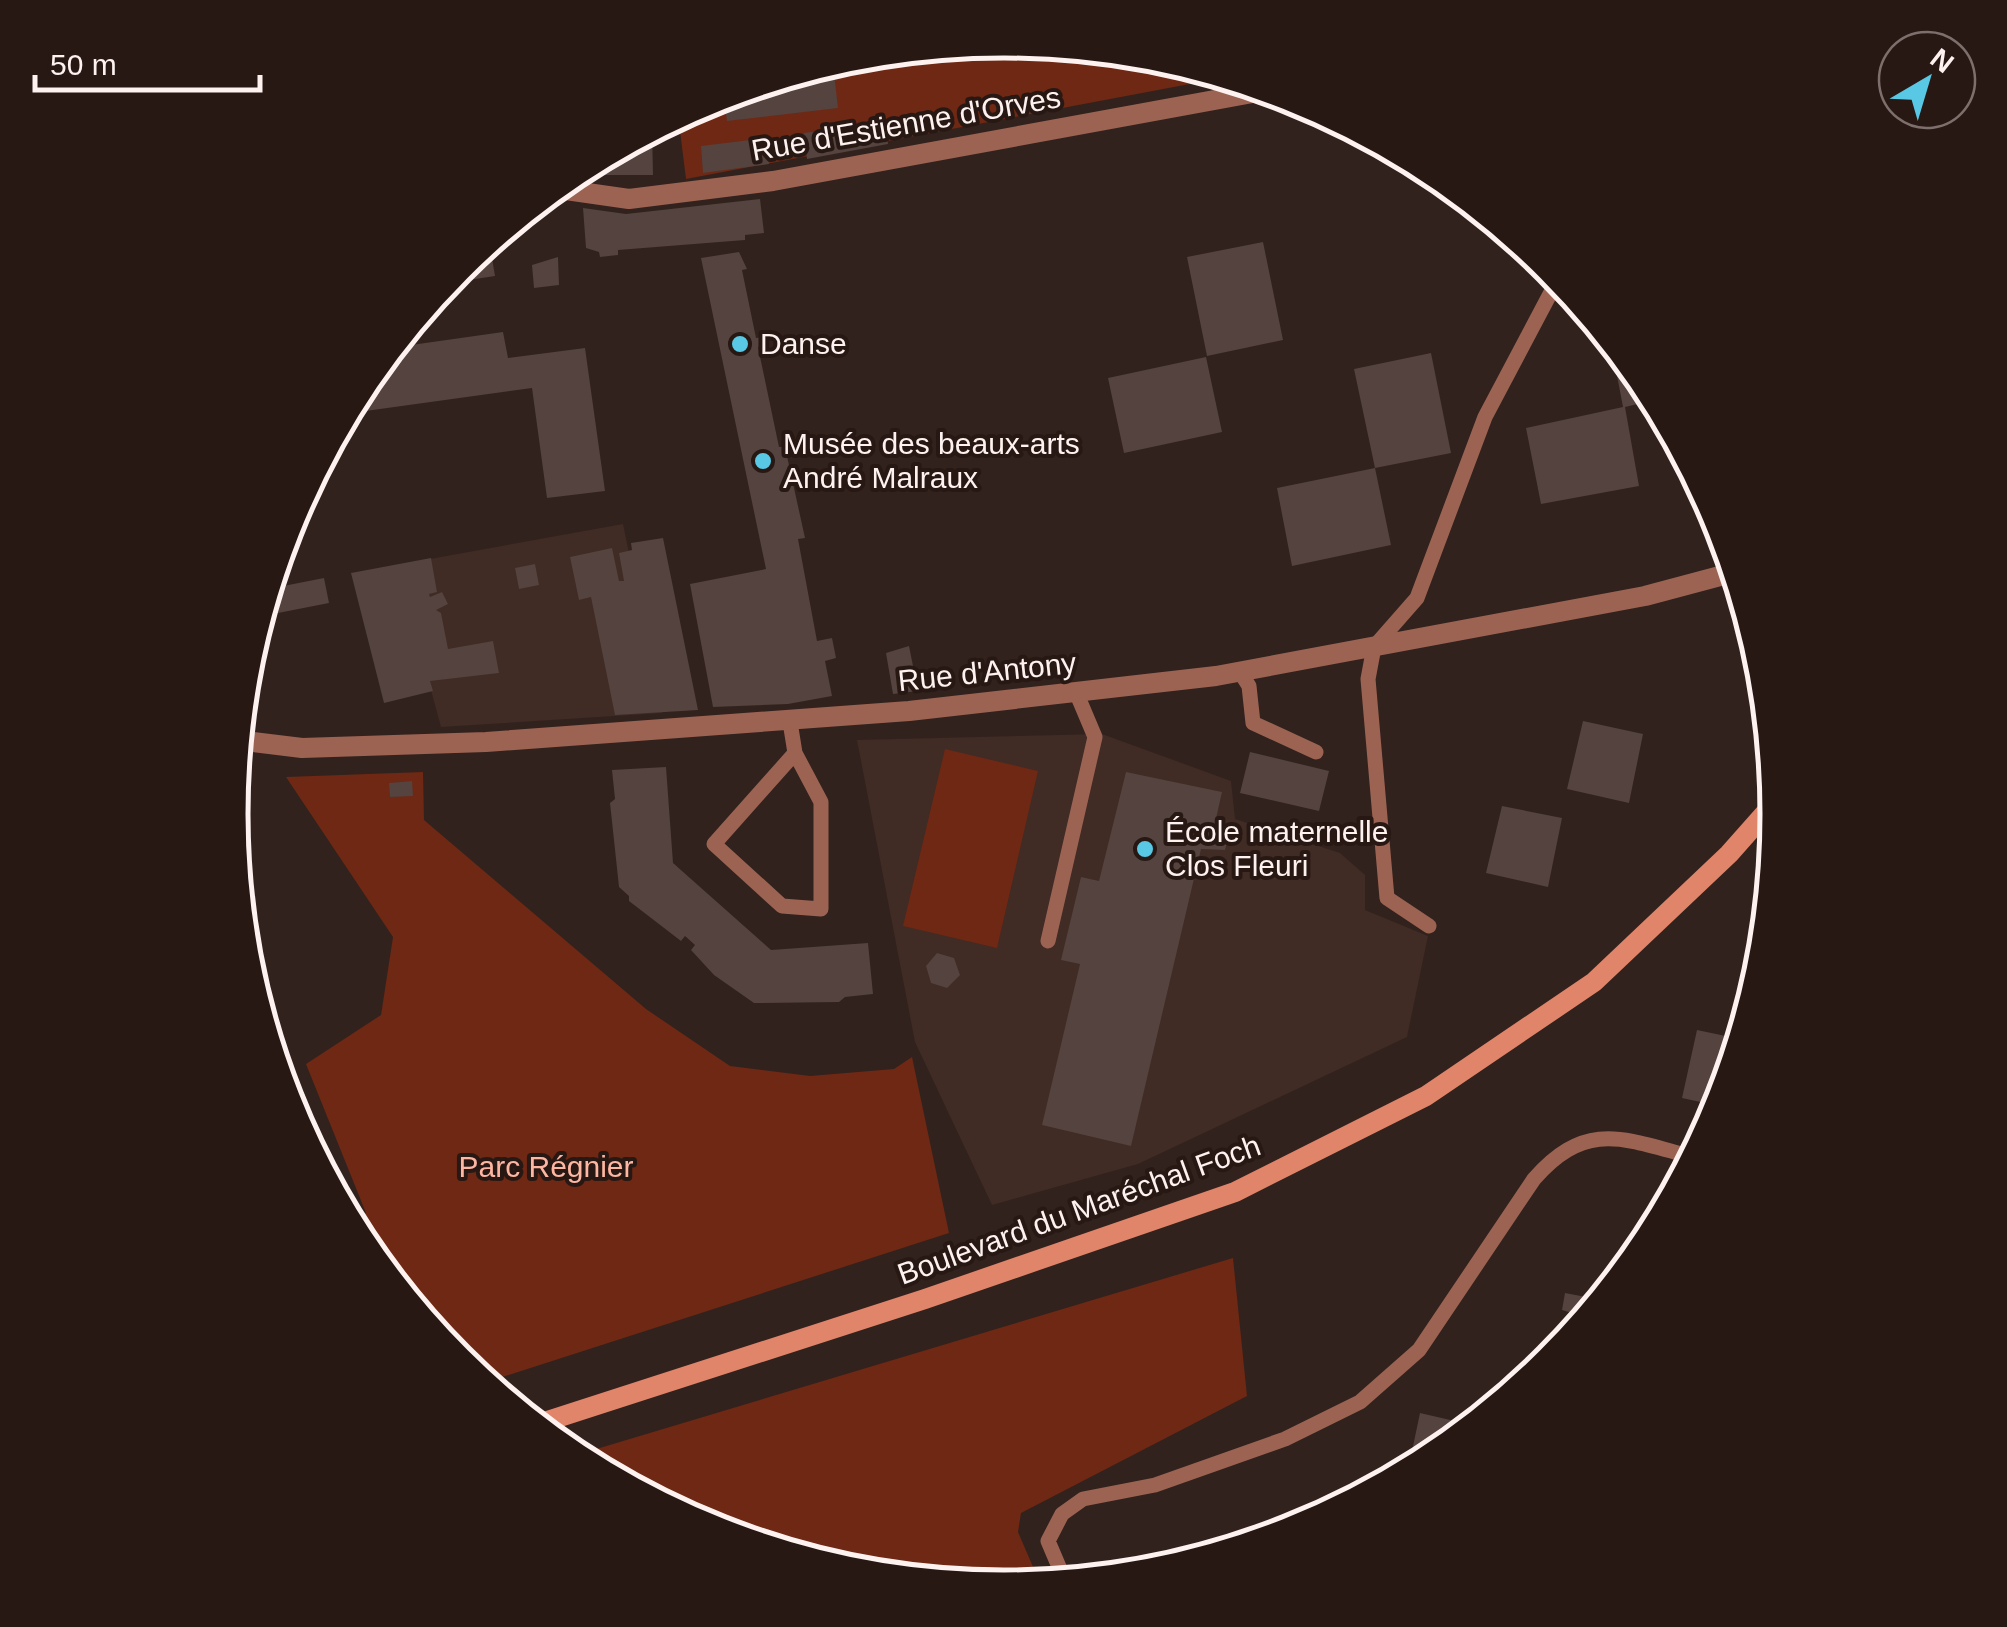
<svg xmlns="http://www.w3.org/2000/svg" width="2007" height="1627" viewBox="0 0 2007 1627" font-family="Helvetica,sans-serif">
  <style>
    .built { fill: #402b25 }
    .green { fill: #6e2814 }
    .building { fill: #54433e }
    .lines { fill: none; stroke-linecap: round; stroke-linejoin: round }
    .lane { stroke: #9c6353; stroke-width: 15 }
    .street { stroke: #9c6353; stroke-width: 20 }
    .secondary { stroke: #e0846a; stroke-width: 20 }
    .poi-dot { fill: #58c8e4; stroke: #271814; stroke-width: 4 }
    .labels { text-anchor: middle; stroke-width: 8; stroke-linejoin: round; paint-order: stroke }
    .street-label { font-size: 30px; fill: #fdf2ef; stroke: #271814 }
    .poi-label { font-size: 30px; fill: #fdf2ef; stroke: #271814; text-anchor: start }
    .park-label { font-size: 30px; fill: #fdb6a2; stroke: #271814 }
    .rim { fill: none; stroke: #fdf2ef; stroke-width: 5 }
  </style>
  <rect width="100%" height="100%" fill="#31221d"/>
  <path class="built" d="M 623,524 L 662,713 L 441,727 L 397,565 Z
    M 1102,734 L 1231,781 L 1235,819 L 1340,853 L 1365,875 L 1365,910 L 1428,936 L 1407,1037 L 1138,1164 L 992,1205 L 915,1042 L 857,740 Z"/>
  <path class="green" d="M 1004,40 L 1155,55 L 1227,77 L 686,179 L 678,115 C 778,61 893,51 1004,40 Z
    M 945,749 L 1038,771 L 997,948 L 903,926 Z
    M 423,772 L 424,820 L 646,1009 L 730,1066 L 810,1076 L 894,1069 L 912,1057 L 949,1233 L 484,1383 C 436,1343 378,1276 348,1220 L 366,1213 L 306,1064 L 381,1015 L 393,937 L 286,777 Z
    M 1233,1258 L 1247,1396 L 1021,1513 L 1018,1532 L 1040,1583 C 931,1594 811,1568 709,1528 C 662,1511 617,1480 573,1456 Z"/>
  <path class="building" d="M 872,53 L 873,67 L 834,73 L 838,108 L 727,121 L 723,94 Z
    M 885,122 L 888,144 L 807,159 L 804,133 Z
    M 652,129 L 653,175 L 594,175 L 593,160 Z
    M 767,138 L 769,164 L 703,173 L 701,146 Z
    M 760,199 L 764,233 L 745,235 L 745,240 L 618,250 L 618,255 L 600,257 L 599,252 L 586,248 L 583,208 L 626,214 Z
    M 489,240 L 495,276 L 462,281 L 460,264 Z
    M 1263,242 L 1283,340 L 1207,356 L 1187,257 Z
    M 739,252 L 747,269 L 742,270 L 756,338 L 768,336 L 769,345 L 758,347 L 779,447 L 785,447 L 805,538 L 798,539 L 817,641 L 832,638 L 836,658 L 825,661 L 832,696 L 788,704 L 713,707 L 690,584 L 766,569 L 701,258 Z
    M 558,257 L 559,285 L 534,288 L 532,265 Z
    M 503,332 L 508,358 L 585,348 L 605,491 L 547,498 L 532,388 L 344,414 L 361,383 L 390,348 Z
    M 1610,339 L 1655,400 L 1625,407 L 1639,486 L 1541,504 L 1526,428 L 1623,407 Z
    M 1431,353 L 1451,453 L 1375,468 L 1354,369 Z
    M 1206,357 L 1222,432 L 1124,453 L 1108,378 Z
    M 1375,468 L 1391,545 L 1292,566 L 1277,488 Z
    M 663,538 L 698,710 L 615,715 L 591,597 L 579,600 L 570,557 L 612,548 L 619,581 L 624,581 L 619,553 L 632,550 L 631,543 Z
    M 431,558 L 437,592 L 429,594 L 430,597 L 442,592 L 448,604 L 436,610 L 441,613 L 448,649 L 493,641 L 499,673 L 430,681 L 433,691 L 384,703 L 351,573 Z
    M 535,564 L 539,585 L 519,589 L 515,568 Z
    M 324,578 L 329,603 L 273,614 L 268,589 Z
    M 909,646 L 918,691 L 893,694 L 886,653 Z
    M 1583,721 L 1643,734 L 1629,803 L 1567,789 Z
    M 1250,752 L 1329,771 L 1319,811 L 1240,793 Z
    M 666,767 L 673,863 L 771,950 L 868,943 L 873,994 L 845,997 L 839,1002 L 754,1003 L 714,975 L 691,950 L 695,945 L 685,936 L 681,941 L 629,901 L 629,896 L 619,887 L 610,803 L 615,799 L 612,770 Z
    M 1126,772 L 1222,792 L 1213,832 L 1229,835 L 1225,850 L 1201,849 L 1131,1146 L 1042,1125 L 1080,964 L 1061,960 L 1081,877 L 1099,881 Z
    M 412,781 L 413,796 L 390,797 L 389,783 Z
    M 1502,806 L 1562,818 L 1548,887 L 1486,873 Z
    M 937,953 L 954,958 L 960,975 L 947,988 L 931,983 L 926,966 Z
    M 1697,1030 L 1740,1039 L 1719,1106 L 1682,1098 Z
    M 1565,1293 L 1586,1297 L 1582,1316 L 1562,1310 Z
    M 1420,1413 L 1472,1425 L 1433,1457 L 1408,1470 Z"/>
  <g class="lines">
    <path class="lane" d="M 1240,672 L 1249,686 L 1253,723 L 1316,752
      M 790,722 L 795,753 L 821,802 L 821,909 L 782,906 L 714,844 L 795,753
      M 1429,926 L 1387,898 L 1368,679 L 1374,647 L 1417,598 L 1485,417 L 1559,277
      M 1048,941 L 1095,737 L 1076,692
      M 1065,1581 L 1048,1541 L 1062,1514 L 1083,1499 L 1155,1485 L 1285,1439 L 1360,1402 L 1419,1350 L 1534,1179 C 1587,1119 1624,1139 1693,1157"/>
    <path class="street" d="M 552,188 L 629,199 L 773,181 L 1269,90
      M 237,740 L 302,748 L 486,742 L 909,711 L 1216,676 L 1645,596 L 1735,572"/>
    <path class="secondary" d="M 535,1425 L 925,1299 L 1235,1192 L 1426,1096 L 1594,982 L 1729,854 L 1776,801"/>
  </g>
  <g class="poi-dot">
    <circle cx="740" cy="344" r="10"/>
    <circle cx="763" cy="461" r="10"/>
    <circle cx="1145" cy="849" r="10"/>
  </g>
  <g class="labels">
    <g class="street-label">
      <text transform="translate(906 124) rotate(-10)" y="10">Rue d'Estienne d'Orves</text>
      <text transform="translate(987 672) rotate(-6)" y="10">Rue d'Antony</text>
      <text transform="translate(1079 1210) rotate(-20)" y="10">Boulevard du Maréchal Foch</text>
    </g>
    <g class="poi-label">
      <text x="760" y="354">Danse</text>
      <text x="783" y="454">Musée des beaux-arts<tspan x="783" dy="34">André Malraux</tspan></text>
      <text x="1165" y="842">École maternelle<tspan x="1165" dy="34">Clos Fleuri</tspan></text>
    </g>
    <g class="park-label">
      <text x="546" y="1177">Parc Régnier</text>
    </g>
  </g>
  <path d="M0 0H2007V1627H0ZM248 814a756 756 0 1 1 1512 0a756 756 0 1 1-1512 0Z" fill="#271814" fill-rule="evenodd"/>
  <path class="rim" d="M248 814a756 756 0 1 1 1512 0a756 756 0 1 1-1512 0Z"/>
  <g transform="translate(1927 80) rotate(38)"><circle r="48" fill="#271814" stroke="#7d6f6c" stroke-width="2.5"/>
  <path d="M0-8L18 38L0 25L-18 38Z" fill="#58c8e4"/>
  <text y="-15" font-size="28" font-weight="bold" text-anchor="middle" fill="#fdf2ef">N</text>
  </g>
  <path d="M35 75v15h225v-15" fill="none" stroke="#fdf2ef" stroke-width="5"/>
  <text x="50" y="75" font-size="30" fill="#fdf2ef" stroke="#271814" stroke-width="8" paint-order="stroke">50 m</text>
</svg>
